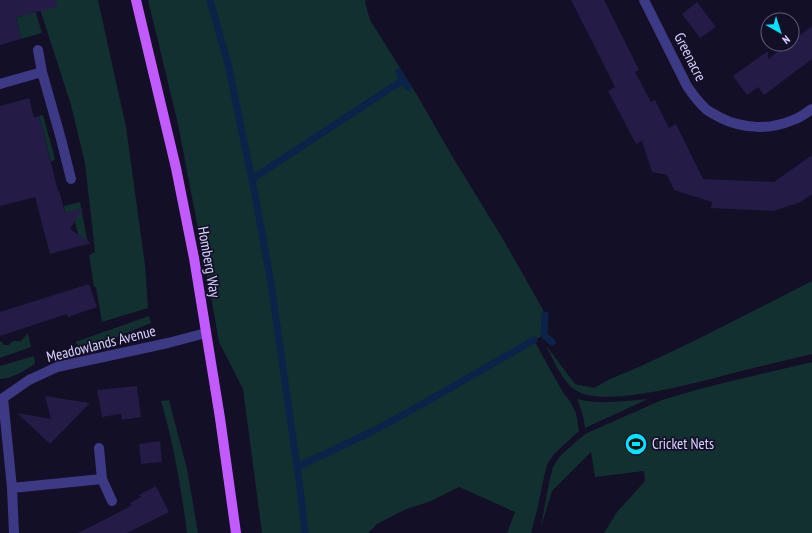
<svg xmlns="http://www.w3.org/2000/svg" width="812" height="533" viewBox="0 0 812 533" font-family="'PT Sans Narrow',sans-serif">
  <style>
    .green { fill: #12302f }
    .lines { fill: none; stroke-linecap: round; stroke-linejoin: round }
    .stream { stroke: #0c2248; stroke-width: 7 }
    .building { fill: #241b47 }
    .street { stroke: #3d3a85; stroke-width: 10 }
    .primary { stroke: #c25bff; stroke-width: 10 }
    .labels { text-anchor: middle; stroke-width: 3.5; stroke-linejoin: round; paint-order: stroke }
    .street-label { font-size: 15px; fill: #d9d4ff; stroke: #130f26 }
    .poi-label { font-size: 15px; fill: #d9d4ff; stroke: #130f26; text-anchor: start }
  </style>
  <rect width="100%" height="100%" fill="#130f26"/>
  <path class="green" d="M 32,0 L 42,33 L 21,39 L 16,17 L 22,16 L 22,14 Z
    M 37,0 L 98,0 L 126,127 L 145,265 L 148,308 L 102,322 L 96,287 L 94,287 L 89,255 L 95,252 L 85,163 L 71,105 Z
    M 148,0 L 366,0 L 365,2 L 370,20 L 417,95 L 455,161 L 503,239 L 542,308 L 545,315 L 544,335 L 534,340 L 552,373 L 564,394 L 570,401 L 576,413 L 579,431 L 554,454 L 547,465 L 544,477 L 538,506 L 531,533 L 507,533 L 515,512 L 459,487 L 431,501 L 404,510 L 377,524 L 368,533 L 262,533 L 243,389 L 219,342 L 210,291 L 178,124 Z
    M 43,115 L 55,159 L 51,162 L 39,116 Z
    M 80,202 L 88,244 L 81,246 L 75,222 L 76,219 L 76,214 L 72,213 L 71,211 L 65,213 L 64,206 Z
    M 812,281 L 812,354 C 788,360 765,365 741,371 C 707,380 606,409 577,391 C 562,383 553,358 545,344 L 575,384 L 594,388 L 610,379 L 641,366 L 694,341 Z
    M 149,316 L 151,323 L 83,351 L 75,342 Z
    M 28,333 L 31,347 L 0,358 L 0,341 L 2,342 L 4,345 L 9,345 L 11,342 L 13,342 L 13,341 L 21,341 Z
    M 34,356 L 35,364 C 25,370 12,379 0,379 L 0,366 Z
    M 812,362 L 812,533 L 604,533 L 617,512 L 645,481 L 644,471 L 595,477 L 591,452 L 552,491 L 541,527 L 549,482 L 553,467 L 560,456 L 579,439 L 587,433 L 662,400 L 696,390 L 723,383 Z
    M 577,399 C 600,405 624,401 648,399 L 585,428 C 584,417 581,409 577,399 Z
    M 169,400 L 187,469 L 198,533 L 187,533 C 181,488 174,445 161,401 Z"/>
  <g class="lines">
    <path class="stream" d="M 210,0 L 228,64 L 255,195 L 271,283 L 297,467 L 299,479 L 305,533
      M 403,80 L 408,87
      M 252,179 L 403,80 L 399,72
      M 545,315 L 544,335 L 552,342
      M 297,467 L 371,432 L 419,406 L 534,340"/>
  </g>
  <path class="building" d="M 0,0 L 56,0 L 57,7 L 16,17 L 21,39 L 0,45 Z
    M 571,0 L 604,0 L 639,70 L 635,72 L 651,102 L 655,100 L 669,128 L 676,124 L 703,179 L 774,182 L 812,155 L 812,194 L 801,202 L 773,211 L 711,208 L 712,202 L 674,190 L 667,175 L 652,172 L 642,141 L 636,144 L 608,91 L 615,87 Z
    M 697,2 L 716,27 L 700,38 L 682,14 Z
    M 812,26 L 812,59 L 764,95 L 758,87 L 747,95 L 733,76 L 768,51 L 768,59 L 788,44 L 792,44 L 792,41 Z
    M 29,98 L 34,117 L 39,116 L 58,191 L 59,190 L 65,213 L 83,208 L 70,229 L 91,243 L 50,254 L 35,197 L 0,206 L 0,106 Z
    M 89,284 L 97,307 L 68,317 L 67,314 L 0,336 L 0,312 Z
    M 137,386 L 141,417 L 122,420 L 121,414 L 102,417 L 97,390 Z
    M 45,396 L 90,403 L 50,444 L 17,413 L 51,419 Z
    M 160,441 L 162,462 L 141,464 L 139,444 Z
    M 156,486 L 169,512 L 127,533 L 78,533 L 131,506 L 130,503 L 141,497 L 139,495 Z"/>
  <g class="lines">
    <path class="street" d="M 644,0 L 687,86 C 693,95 699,103 707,110 C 711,113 716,115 721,118 C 743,129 770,130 793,120 C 800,118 806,113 812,109
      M 38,50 L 42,72 L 61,139 L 71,179
      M 0,84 L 42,72
      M 99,448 L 102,479 L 112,501
      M 12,488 L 102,479
      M 14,533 L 12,488 L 3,398 L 29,380 L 57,367 L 168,343 L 206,333"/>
    <path class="primary" d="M 136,0 L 176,168 L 194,258 L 220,418 L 236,533"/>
  </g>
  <defs>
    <g id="stadium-disc" transform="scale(1.15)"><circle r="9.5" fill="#00e5ff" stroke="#130f26"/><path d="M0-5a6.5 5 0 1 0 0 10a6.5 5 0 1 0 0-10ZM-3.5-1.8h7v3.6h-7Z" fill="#111"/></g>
  </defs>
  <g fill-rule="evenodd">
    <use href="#stadium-disc" x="636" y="444"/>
  </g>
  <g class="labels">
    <g class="street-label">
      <text transform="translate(690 57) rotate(63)" y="5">Greenacre</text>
      <text transform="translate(209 262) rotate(80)" y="5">Homberg Way</text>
      <text transform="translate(101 344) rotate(-14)" y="5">Meadowlands Avenue</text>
    </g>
    <g class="poi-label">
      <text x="652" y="449">Cricket Nets</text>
    </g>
  </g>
  <g transform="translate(780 32) rotate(141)"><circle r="19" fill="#130f26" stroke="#625e7d"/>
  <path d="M0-3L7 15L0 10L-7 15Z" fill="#00e5ff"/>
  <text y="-6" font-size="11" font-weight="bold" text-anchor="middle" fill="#d9d4ff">N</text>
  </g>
</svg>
